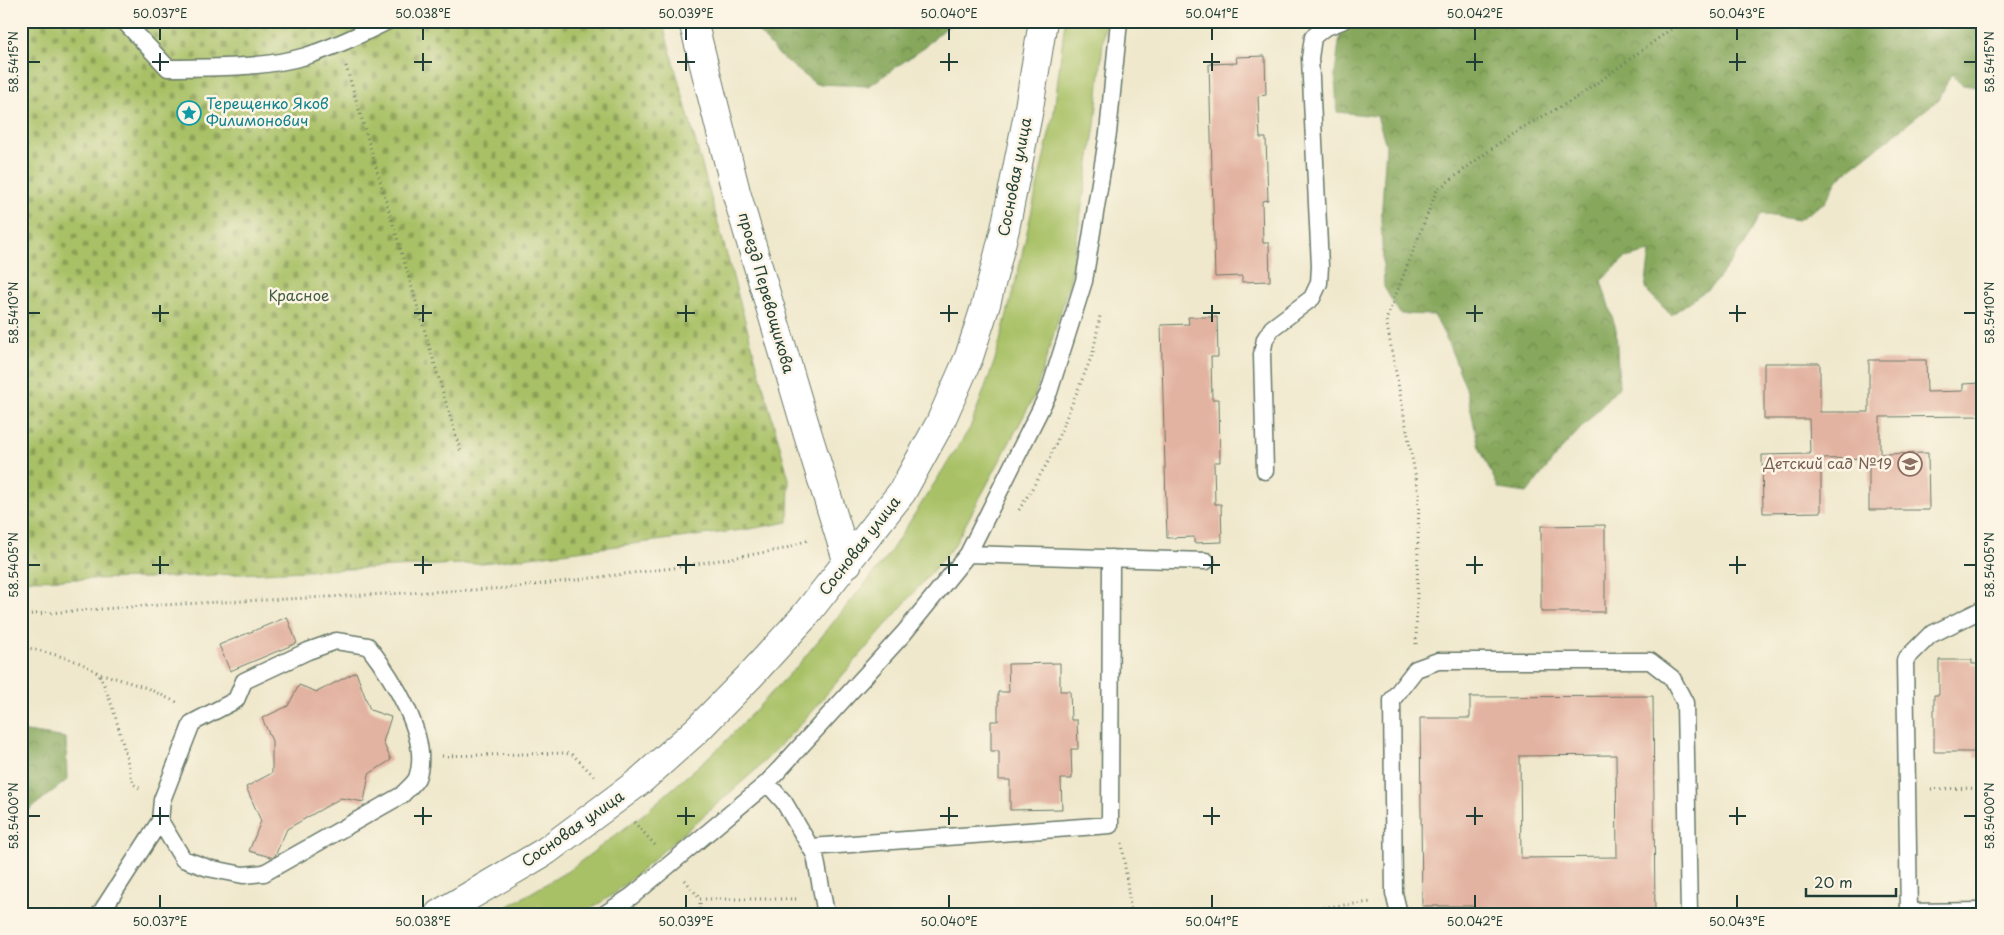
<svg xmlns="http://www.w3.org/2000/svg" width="2004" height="935" viewBox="0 0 2004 935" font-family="'Playpen Sans',sans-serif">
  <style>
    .grass { fill: #a9c166; stroke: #647f4d }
    .forest { fill: url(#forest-crowns); stroke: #527248 }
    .cemetery { fill: url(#cemetery-stones); stroke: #647f4d }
    .building { fill: #e3b3a1; fill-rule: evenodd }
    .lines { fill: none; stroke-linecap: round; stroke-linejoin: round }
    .lane-casing { stroke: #687969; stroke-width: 19 }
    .street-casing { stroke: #687969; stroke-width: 30 }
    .secondary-casing { stroke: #687969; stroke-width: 30 }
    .path { stroke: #687969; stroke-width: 3; stroke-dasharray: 1 4; stroke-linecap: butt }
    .lane { stroke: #fff; stroke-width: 16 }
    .street { stroke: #fff; stroke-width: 28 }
    .secondary { stroke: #fff; stroke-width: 28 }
    .ticks { fill: none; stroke: #1f3d34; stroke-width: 2 }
    .labels { text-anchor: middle; stroke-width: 5; stroke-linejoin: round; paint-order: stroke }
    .culture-label { font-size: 15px; fill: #0d838f; stroke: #fcf5e5; text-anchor: start }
    .street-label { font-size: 15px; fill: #1f3d34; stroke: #fcf5e5 }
    .park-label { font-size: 15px; fill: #425e40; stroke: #fcf5e5 }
    .education-label { font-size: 15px; fill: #785e54; stroke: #fcf5e5; text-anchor: end }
    .neatline { fill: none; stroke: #1f3d34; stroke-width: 2 }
    .ticks-label { font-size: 12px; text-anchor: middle; fill: #1f3d34 }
  </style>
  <defs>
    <pattern id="forest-crowns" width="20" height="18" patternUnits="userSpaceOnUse" patternTransform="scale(1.25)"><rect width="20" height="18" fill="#86a75b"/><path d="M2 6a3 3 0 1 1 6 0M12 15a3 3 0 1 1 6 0" fill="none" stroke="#6d894c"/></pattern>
    <pattern id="cemetery-stones" width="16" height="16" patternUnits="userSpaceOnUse" patternTransform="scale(1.25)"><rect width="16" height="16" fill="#a9c166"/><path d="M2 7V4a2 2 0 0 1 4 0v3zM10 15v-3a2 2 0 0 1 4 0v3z" fill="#899e55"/></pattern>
  </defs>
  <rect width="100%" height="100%" fill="#fcf5e5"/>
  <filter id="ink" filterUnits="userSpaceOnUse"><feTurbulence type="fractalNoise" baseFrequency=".02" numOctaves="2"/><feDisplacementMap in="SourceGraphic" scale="10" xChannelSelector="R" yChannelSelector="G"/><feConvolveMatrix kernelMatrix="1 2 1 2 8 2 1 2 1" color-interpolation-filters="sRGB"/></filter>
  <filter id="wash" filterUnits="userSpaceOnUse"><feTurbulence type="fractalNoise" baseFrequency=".0096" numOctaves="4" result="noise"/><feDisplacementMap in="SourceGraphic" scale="20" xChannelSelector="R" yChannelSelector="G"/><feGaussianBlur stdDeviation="1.12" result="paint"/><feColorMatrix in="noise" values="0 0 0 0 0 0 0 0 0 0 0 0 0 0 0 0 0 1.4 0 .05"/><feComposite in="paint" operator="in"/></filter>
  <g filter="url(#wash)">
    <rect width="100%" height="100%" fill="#efe8cc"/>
    <path class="grass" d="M 1065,21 L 1105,21 L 1095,125 L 1070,281 L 1035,395 L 954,546 L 799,726 L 758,768 L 614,894 L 582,914 L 495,914 L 568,871 L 641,816 L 720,747 L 799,664 L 887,557 L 970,428 L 995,360 L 1018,272 L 1054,112 Z"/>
    <path class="forest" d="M 751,21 L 954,21 L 922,49 L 869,86 L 816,84 L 781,57 L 753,26 Z
      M 1357,21 L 1983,21 L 1983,88 L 1963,85 L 1951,74 L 1939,99 L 1839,178 L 1825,202 L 1798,220 L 1761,214 L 1743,246 L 1712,286 L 1671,315 L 1645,289 L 1650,252 L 1625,258 L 1601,281 L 1616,329 L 1619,387 L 1559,452 L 1527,493 L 1499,489 L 1479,447 L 1466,388 L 1447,340 L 1434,315 L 1400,314 L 1384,287 L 1381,221 L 1386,145 L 1377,116 L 1337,112 L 1335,73 L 1341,28 Z
      M 21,731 L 66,738 L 67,780 L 21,816 Z"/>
    <path class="cemetery" d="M 21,21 L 662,21 L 789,479 L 788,522 L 750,529 L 483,563 L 149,578 L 21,580 Z"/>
    <g id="blocks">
      <path class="building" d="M 1265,56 L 1266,95 L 1258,96 L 1260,138 L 1266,138 L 1268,200 L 1262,201 L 1263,243 L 1269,243 L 1270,281 L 1242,282 L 1242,276 L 1215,277 L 1209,64 L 1237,63 L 1236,57 Z
        M 1188,317 L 1217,317 L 1218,357 L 1211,357 L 1212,399 L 1219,399 L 1220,462 L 1214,462 L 1215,504 L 1221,504 L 1222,542 L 1194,543 L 1194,537 L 1167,538 L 1161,325 L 1189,324 Z
        M 1869,360 L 1926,360 L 1927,392 L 1963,391 L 1963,384 L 1983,383 L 1983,461 L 1981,461 L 1980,416 L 1880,417 L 1880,454 L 1928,453 L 1929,510 L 1869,510 L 1869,458 L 1821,459 L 1821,512 L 1763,513 L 1762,455 L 1810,454 L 1809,419 L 1764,419 L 1764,363 L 1820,363 L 1820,412 L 1869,412 Z
        M 1605,525 L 1605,612 L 1541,612 L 1541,526 Z
        M 287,617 L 297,643 L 230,671 L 219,645 Z
        M 1939,660 L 1972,660 L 1972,664 L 1983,664 L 1983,758 L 1975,758 L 1975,752 L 1934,752 L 1934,695 L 1939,695 Z
        M 1060,663 L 1060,691 L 1070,691 L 1071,720 L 1077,720 L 1078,749 L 1071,749 L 1072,779 L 1061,779 L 1062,809 L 1010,810 L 1010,780 L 999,780 L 999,751 L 991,751 L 991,721 L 998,721 L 998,692 L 1009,692 L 1008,664 Z
        M 356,672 L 370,710 L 391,717 L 383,742 L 391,760 L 369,774 L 364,802 L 341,798 L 287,829 L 274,858 L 249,851 L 261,821 L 246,787 L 272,773 L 272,741 L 262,718 L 288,706 L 299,685 L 317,692 Z
        M 1653,696 L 1655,914 L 1472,914 L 1472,906 L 1422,906 L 1420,718 L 1470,718 L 1470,697 ZM 1616,755 L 1617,857 L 1521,858 L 1520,756 Z"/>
    </g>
  </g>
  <g filter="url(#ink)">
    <use href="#blocks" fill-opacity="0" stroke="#687969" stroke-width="1"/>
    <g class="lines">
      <g class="lane-casing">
        <path id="lane" d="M 124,21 L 168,68 C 213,67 262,69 306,56 C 335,47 361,34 388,21
          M 1265,471 L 1262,354 L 1265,339 L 1272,328 L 1312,298 L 1319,283 L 1320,266 L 1310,58 L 1313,37 L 1324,28 L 1342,21
          M 968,554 L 1206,561
          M 767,783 L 784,802 L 815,855 L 826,914
          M 811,847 L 1110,825 L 1111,558
          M 1909,912 L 1983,911
          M 100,914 L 160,821 L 162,800 L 192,723 L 236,700 L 244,681 L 308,651 L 336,641 L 368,646 C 391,676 432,738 417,778 C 414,784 406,790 402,795 L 264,873 L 243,875 L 208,868 L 183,859 L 160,821
          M 605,914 L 632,896 L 767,783 L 904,633 L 968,554 L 1049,392 L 1084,281 L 1108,133 L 1119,21
          M 1399,914 L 1394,893 L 1392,700 L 1416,669 L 1438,661 L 1650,661 L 1672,678 L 1685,703 L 1689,914
          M 1909,914 L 1905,660 L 1930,635 L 1983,609"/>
      </g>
      <g class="street-casing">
        <path id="street" d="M 693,21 L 736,192 L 808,435 L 848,563"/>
      </g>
      <g class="secondary-casing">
        <path id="secondary" d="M 439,914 L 546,851 L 640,781 L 697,730 L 749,677 L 803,618 L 902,492 L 940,423 L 969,357 L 986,304 L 1005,229 L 1028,114 L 1043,21"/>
      </g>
      <path class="path" d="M 346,66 L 461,453
        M 1019,510 L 1048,462 L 1093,353 L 1100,316
        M 21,615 L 141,606 L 510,588 L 673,568 L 784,549 L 810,539
        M 1416,644 L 1419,494 L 1386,320 L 1437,190 L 1511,134 L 1578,97 L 1682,21
        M 21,646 C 43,652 76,658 95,671 C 109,681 128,764 133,784 L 141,789
        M 96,672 L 147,688 L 176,702 L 178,705
        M 442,756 L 565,753 L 573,755 L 596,778
        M 1931,789 L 1983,788
        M 634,822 L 655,845
        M 1122,843 L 1131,914
        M 685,880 L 700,899
        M 700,914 L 700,899 L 799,899
        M 1264,914 L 1372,902"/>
      <use href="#lane" class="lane"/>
      <use href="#street" class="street"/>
      <use href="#secondary" class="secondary"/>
    </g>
  </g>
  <path class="ticks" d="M 160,28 L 160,40M 423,28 L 423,40M 686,28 L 686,40M 949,28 L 949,40M 1212,28 L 1212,40M 1475,28 L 1475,40M 1737,28 L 1737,40M 160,53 L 160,71M 423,53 L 423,71M 686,53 L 686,71M 949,53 L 949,71M 1212,53 L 1212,71M 1475,53 L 1475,71M 1737,53 L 1737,71M 28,62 L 40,62M 152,62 L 169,62M 414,62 L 432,62M 677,62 L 695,62M 940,62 L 958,62M 1203,62 L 1220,62M 1466,62 L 1483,62M 1729,62 L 1746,62M 1964,62 L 1976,62M 160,305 L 160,322M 423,305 L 423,322M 686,305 L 686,322M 949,305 L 949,322M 1212,305 L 1212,322M 1475,305 L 1475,322M 1737,305 L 1737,322M 28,313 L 40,313M 152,313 L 169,313M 414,313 L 432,313M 677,313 L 695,313M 940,313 L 958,313M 1203,313 L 1220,313M 1466,313 L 1483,313M 1729,313 L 1746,313M 1964,313 L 1976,313M 160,556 L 160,574M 423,556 L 423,574M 686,556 L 686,574M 949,556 L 949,574M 1212,556 L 1212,574M 1475,556 L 1475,574M 1737,556 L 1737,574M 28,565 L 40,565M 152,565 L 169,565M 414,565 L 432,565M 677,565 L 695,565M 940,565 L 958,565M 1203,565 L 1220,565M 1466,565 L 1483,565M 1729,565 L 1746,565M 1964,565 L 1976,565M 160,807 L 160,825M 423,807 L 423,825M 686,807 L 686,825M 949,807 L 949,825M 1212,807 L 1212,825M 1475,807 L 1475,825M 1737,807 L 1737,825M 28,816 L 40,816M 152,816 L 169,816M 414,816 L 432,816M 677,816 L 695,816M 940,816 L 958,816M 1203,816 L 1220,816M 1466,816 L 1483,816M 1729,816 L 1746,816M 1964,816 L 1976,816M 160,895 L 160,908M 423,895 L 423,908M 686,895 L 686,908M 949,895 L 949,908M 1212,895 L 1212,908M 1475,895 L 1475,908M 1737,895 L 1737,908"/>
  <defs>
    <g id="sight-ring" transform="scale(1.25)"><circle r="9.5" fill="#fcf5e5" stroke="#0f9aa8" stroke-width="1.5"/><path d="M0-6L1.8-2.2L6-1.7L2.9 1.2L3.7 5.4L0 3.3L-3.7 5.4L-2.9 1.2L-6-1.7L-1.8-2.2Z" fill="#0f9aa8"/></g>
    <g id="school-ring" transform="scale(1.25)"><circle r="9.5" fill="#fcf5e5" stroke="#8d6e63" stroke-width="1.5"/><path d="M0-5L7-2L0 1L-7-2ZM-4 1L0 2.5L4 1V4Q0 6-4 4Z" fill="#8d6e63"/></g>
  </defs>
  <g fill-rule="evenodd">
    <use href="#sight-ring" x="189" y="113"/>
    <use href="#school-ring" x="1910" y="464"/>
  </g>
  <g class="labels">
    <g class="culture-label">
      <text x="206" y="109">Терещенко Яков<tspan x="206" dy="17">Филимонович</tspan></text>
    </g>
    <g class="street-label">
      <text transform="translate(1015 177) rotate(-79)" y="5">Сосновая улица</text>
      <text transform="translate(766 293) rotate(74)" y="5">проезд Перевощикова</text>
      <text transform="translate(860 546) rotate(-52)" y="5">Сосновая улица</text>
      <text transform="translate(573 829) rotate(-35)" y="5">Сосновая улица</text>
    </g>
    <g class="park-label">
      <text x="299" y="301">Красное</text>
    </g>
    <g class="education-label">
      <text x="1892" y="469">Детский сад №19</text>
    </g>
  </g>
  <rect width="2004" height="935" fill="none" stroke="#fcf5e5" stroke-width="55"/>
  <path d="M1806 888v8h90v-8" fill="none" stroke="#1f3d34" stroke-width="2.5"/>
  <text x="1814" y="888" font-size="15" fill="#1f3d34" stroke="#fcf5e5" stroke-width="4" paint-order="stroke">20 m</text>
  <rect x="28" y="28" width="1948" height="880" class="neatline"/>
  <g class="ticks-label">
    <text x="160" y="18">50.037°E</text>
    <text x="423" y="18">50.038°E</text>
    <text x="686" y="18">50.039°E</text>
    <text x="949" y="18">50.040°E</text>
    <text x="1212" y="18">50.041°E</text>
    <text x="1475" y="18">50.042°E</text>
    <text x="1737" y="18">50.043°E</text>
    <text transform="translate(14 62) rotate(-90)" y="4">58.5415°N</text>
    <text transform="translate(1990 62) rotate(-90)" y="4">58.5415°N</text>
    <text transform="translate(14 313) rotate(-90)" y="4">58.5410°N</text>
    <text transform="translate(1990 313) rotate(-90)" y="4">58.5410°N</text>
    <text transform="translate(14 565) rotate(-90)" y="4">58.5405°N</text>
    <text transform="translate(1990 565) rotate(-90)" y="4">58.5405°N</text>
    <text transform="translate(14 816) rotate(-90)" y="4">58.5400°N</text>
    <text transform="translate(1990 816) rotate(-90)" y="4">58.5400°N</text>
    <text x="160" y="926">50.037°E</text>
    <text x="423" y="926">50.038°E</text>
    <text x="686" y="926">50.039°E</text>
    <text x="949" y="926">50.040°E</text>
    <text x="1212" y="926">50.041°E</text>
    <text x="1475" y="926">50.042°E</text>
    <text x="1737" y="926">50.043°E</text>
  </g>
</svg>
